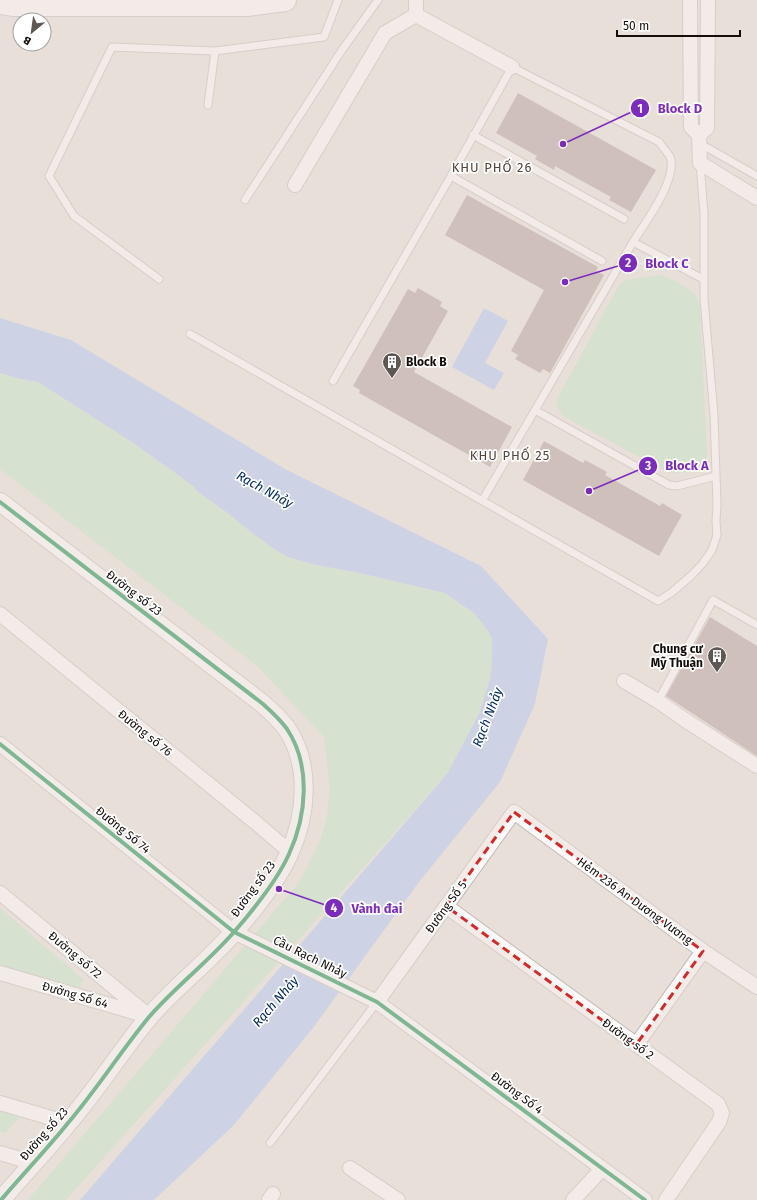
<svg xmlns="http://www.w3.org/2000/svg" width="757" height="1200" viewBox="0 0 757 1200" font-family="'Fira Sans',sans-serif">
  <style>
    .green { fill: #bfe4c5 }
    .water { fill: #aac6f4 }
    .building { fill: #af9b99 }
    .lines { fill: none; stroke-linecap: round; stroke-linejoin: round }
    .service-casing { stroke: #c2bab6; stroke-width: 9 }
    .minor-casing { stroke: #c2bab6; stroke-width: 16 }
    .tertiary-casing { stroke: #c2bab6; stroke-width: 20 }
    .primary-casing { stroke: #c2bab6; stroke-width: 24 }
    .service { stroke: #fcfaf9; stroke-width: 7 }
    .minor { stroke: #fcfaf9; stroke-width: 14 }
    .tertiary { stroke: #fcfaf9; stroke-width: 18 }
    .primary { stroke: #fcfaf9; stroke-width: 22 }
    .cycleway-casing { stroke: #fff; stroke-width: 6 }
    .cycleway { stroke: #00873e; stroke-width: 4 }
    .marked { fill: none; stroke: #d62828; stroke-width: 3; stroke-dasharray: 8 5; stroke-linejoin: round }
    .labels { text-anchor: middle; stroke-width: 3.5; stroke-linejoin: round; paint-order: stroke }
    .poi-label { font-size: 12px; font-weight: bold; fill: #140e0b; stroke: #fff; text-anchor: start }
    .street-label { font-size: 12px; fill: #140e0b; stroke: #fff }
    .neighbourhood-label { font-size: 13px; letter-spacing: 1px; fill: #53463d; stroke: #fff }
    .water-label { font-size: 13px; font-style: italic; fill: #022b64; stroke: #fff }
    .leader { fill: none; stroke: #7b2cbf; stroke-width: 1.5 }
    .callout-dot { fill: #7b2cbf; stroke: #fff; stroke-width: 1.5 }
    .mark-label { font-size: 12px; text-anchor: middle; font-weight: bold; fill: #fff }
    .callout-label { font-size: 13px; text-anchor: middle; font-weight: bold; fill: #7b2cbf; stroke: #fff; stroke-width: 3.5; stroke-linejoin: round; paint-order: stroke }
  </style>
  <rect width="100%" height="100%" fill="#e9dfd9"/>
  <path class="green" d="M 661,275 L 676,281 L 695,294 L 700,306 L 707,456 C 701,471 683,473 669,473 L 563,416 L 558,409 L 556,401 L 619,285 L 626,280 Z
    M 0,373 L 20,379 L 38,382 L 132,442 L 193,486 L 197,491 L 229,514 L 247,529 L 274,549 L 288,557 L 316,565 L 360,573 L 445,593 L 475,614 L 488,631 L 492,639 L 492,662 L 490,679 L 479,714 L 447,774 L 66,1200 L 28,1200 L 300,881 L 320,841 L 327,816 L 330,790 L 324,737 L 256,665 L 0,469 Z
    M 0,908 L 83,979 L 79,990 L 0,966 Z
    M 0,1111 L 20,1117 L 5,1133 L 0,1132 Z"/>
  <path class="water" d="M 484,308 L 508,321 L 485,363 L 504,373 L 494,390 L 452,367 Z
    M 0,318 L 71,340 L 285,469 L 481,566 L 548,639 L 535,704 L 500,782 L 419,882 L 313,1028 L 233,1126 L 154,1200 L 80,1200 L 447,774 L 479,714 L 490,679 L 492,662 L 492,639 L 488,631 L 475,614 L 445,593 L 360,573 L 316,565 L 288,557 L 274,549 L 247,529 L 229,514 L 197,491 L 193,486 L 132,442 L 38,382 L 20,379 L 0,373 Z"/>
  <path class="building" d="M 518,93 L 656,170 L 631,212 L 609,200 L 611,197 L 555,166 L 554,170 L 535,159 L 537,156 L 496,133 Z
    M 467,195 L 598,267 L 596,271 L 604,275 L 550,373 L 543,369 L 540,373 L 515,359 L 518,355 L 511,351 L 544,290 L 445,235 Z
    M 418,288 L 442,302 L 440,306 L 448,311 L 414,372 L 512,427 L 490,467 L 359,393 L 360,390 L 353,386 L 408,289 L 415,293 Z
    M 544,441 L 583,463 L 585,460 L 607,472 L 605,475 L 660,506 L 662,503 L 682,515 L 659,556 L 523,480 Z
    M 710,617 L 757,646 L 757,756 L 666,696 Z"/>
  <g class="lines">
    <g class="service-casing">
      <path id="service" d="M 208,105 L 215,51 L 324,37 L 338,0
        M 473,135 L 624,219
        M 699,143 L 757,176
        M 245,200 L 342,50 L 378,0
        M 633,242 L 703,279
        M 159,279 L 74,216 L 49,176 L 112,47 L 215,51
        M 190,334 L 658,601 L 671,593 L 692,575 L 703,563 L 712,550 L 717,535 L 716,521 L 717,504 L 714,415 L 704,299 L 704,214 L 700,163
        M 333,381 L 451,176
        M 535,410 L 669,485 L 677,486 L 716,476
        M 482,501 L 633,242 C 645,223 675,183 671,160 C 670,154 662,147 659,142 L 512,67 L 451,176 L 602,261
        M 658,701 L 713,600 L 757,625
        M 270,1143 L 377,1002"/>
    </g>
    <g class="minor-casing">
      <path id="minor" d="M 416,0 L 416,15 L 512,67
        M 690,0 L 691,127 L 699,135 L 707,128 L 708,0
        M 699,135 L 700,163 L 757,198
        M 295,185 L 385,33 L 416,15
        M 0,614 L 255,822 L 290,852
        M 624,681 L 658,701 L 685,720 L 757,766
        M 0,744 L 234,932 L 377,1002 L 645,1200
        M 0,893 L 150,1017
        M 446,906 L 718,1104 L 722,1113 L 719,1122 L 666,1200
        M 0,973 L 144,1015
        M 377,1002 L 514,812 L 703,951 L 757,987
        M 636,1045 L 703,951
        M 0,1103 L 68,1123
        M 0,1153 L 33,1163
        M 350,1168 L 398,1200
        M 269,1200 L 273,1194
        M 573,1200 L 602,1169"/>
    </g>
    <g class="tertiary-casing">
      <path id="tertiary" d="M 0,502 L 263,704 C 272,712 280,719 287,729 C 311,765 307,815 289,854 C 277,881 254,909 234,932 C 208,962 175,987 149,1017 C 121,1051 97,1089 68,1123 C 47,1149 23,1174 1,1200"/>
    </g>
    <g class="primary-casing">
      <path id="primary" d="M 0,3 L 14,5 L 247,5 L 285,0"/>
    </g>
    <use href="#service" class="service"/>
    <use href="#minor" class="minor"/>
    <use href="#tertiary" class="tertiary"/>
    <use href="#primary" class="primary"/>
    <g class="cycleway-casing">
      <path id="cycleway" d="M 0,502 L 263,704 C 272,712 280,719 287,729 C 311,765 307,815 289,854 C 277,881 254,909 234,932 C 208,962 175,987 149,1017 C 121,1051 97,1089 68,1123 C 47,1149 23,1174 1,1200
        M 0,744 L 234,932 L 377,1002 L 645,1200"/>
    </g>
    <use href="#cycleway" class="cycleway"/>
  </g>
  <path d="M0 0H757V1200H0ZM 514,812 L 703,951 L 636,1045 L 446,906 Z" fill="#e9dfd9" fill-opacity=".55" fill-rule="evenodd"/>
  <path class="marked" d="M 514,812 L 703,951 L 636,1045 L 446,906 Z"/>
  <defs>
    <g id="building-pin" transform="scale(1)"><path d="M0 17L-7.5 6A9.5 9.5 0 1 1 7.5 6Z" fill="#5f5753" stroke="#fff"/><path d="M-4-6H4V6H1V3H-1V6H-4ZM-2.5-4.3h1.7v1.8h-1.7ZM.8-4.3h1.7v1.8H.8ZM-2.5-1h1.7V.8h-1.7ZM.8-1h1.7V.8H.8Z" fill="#fff"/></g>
  </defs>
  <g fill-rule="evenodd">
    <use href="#building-pin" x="392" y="362"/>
    <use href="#building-pin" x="717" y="656"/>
  </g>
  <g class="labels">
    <g class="poi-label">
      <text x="406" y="366">Block B</text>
      <text x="703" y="653" text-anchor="end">Chung cư<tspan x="703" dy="14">Mỹ Thuận</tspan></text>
    </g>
    <g class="street-label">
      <text transform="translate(134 593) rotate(37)" y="4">Đường số 23</text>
      <text transform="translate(145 733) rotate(39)" y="4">Đường số 76</text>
      <text transform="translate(123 830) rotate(39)" y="4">Đường Số 74</text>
      <text transform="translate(253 889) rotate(-54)" y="4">Đường số 23</text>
      <text transform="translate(635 901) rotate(36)" y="4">Hẻm 236 An Dương Vương</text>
      <text transform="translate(446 907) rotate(-54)" y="4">Đường Số 5</text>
      <text transform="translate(75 955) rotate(40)" y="4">Đường số 72</text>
      <text transform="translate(310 957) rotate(26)" y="4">Cầu Rạch Nhảy</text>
      <text transform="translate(75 995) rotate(16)" y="4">Đường Số 64</text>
      <text transform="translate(628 1039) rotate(36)" y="4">Đường số 2</text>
      <text transform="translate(517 1093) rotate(37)" y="4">Đường Số 4</text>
      <text transform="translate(44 1134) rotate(-49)" y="4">Đường số 23</text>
    </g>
    <g class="neighbourhood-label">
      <text x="492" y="172">KHU PHỐ 26</text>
      <text x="510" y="460">KHU PHỐ 25</text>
    </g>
    <g class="water-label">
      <text transform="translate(265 489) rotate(29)" y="5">Rạch Nhảy</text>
      <text transform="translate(487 717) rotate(-69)" y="5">Rạch Nhảy</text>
      <text transform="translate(275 1001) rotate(-49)" y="5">Rạch Nhảy</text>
    </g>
  </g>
  <path class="leader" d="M563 144L640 108M565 282L628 263M589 491L648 466M279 889L334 908"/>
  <g class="callout-dot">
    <circle cx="563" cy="144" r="4"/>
    <circle cx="565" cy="282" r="4"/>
    <circle cx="589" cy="491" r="4"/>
    <circle cx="279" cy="889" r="4"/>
    <circle cx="640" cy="108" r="10"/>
    <circle cx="628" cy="263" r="10"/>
    <circle cx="648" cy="466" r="10"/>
    <circle cx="334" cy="908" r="10"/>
  </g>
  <g class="mark-label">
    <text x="640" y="113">1</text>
    <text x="628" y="267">2</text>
    <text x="648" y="470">3</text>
    <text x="334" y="912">4</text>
  </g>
  <g class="callout-label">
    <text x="680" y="113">Block D</text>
    <text x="667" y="268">Block C</text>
    <text x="687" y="470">Block A</text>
    <text x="377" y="913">Vành đai</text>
  </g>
  <g transform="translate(32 32) rotate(209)"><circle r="19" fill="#ffffff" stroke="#a19f9d"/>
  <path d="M0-3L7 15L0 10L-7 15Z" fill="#5f5753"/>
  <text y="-6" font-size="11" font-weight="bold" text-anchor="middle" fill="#140e0b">B</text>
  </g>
  <path d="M617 30v6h123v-6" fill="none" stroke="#140e0b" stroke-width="2"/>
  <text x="623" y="30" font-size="12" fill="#140e0b" stroke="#ffffff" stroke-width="3" paint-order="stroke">50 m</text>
</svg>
